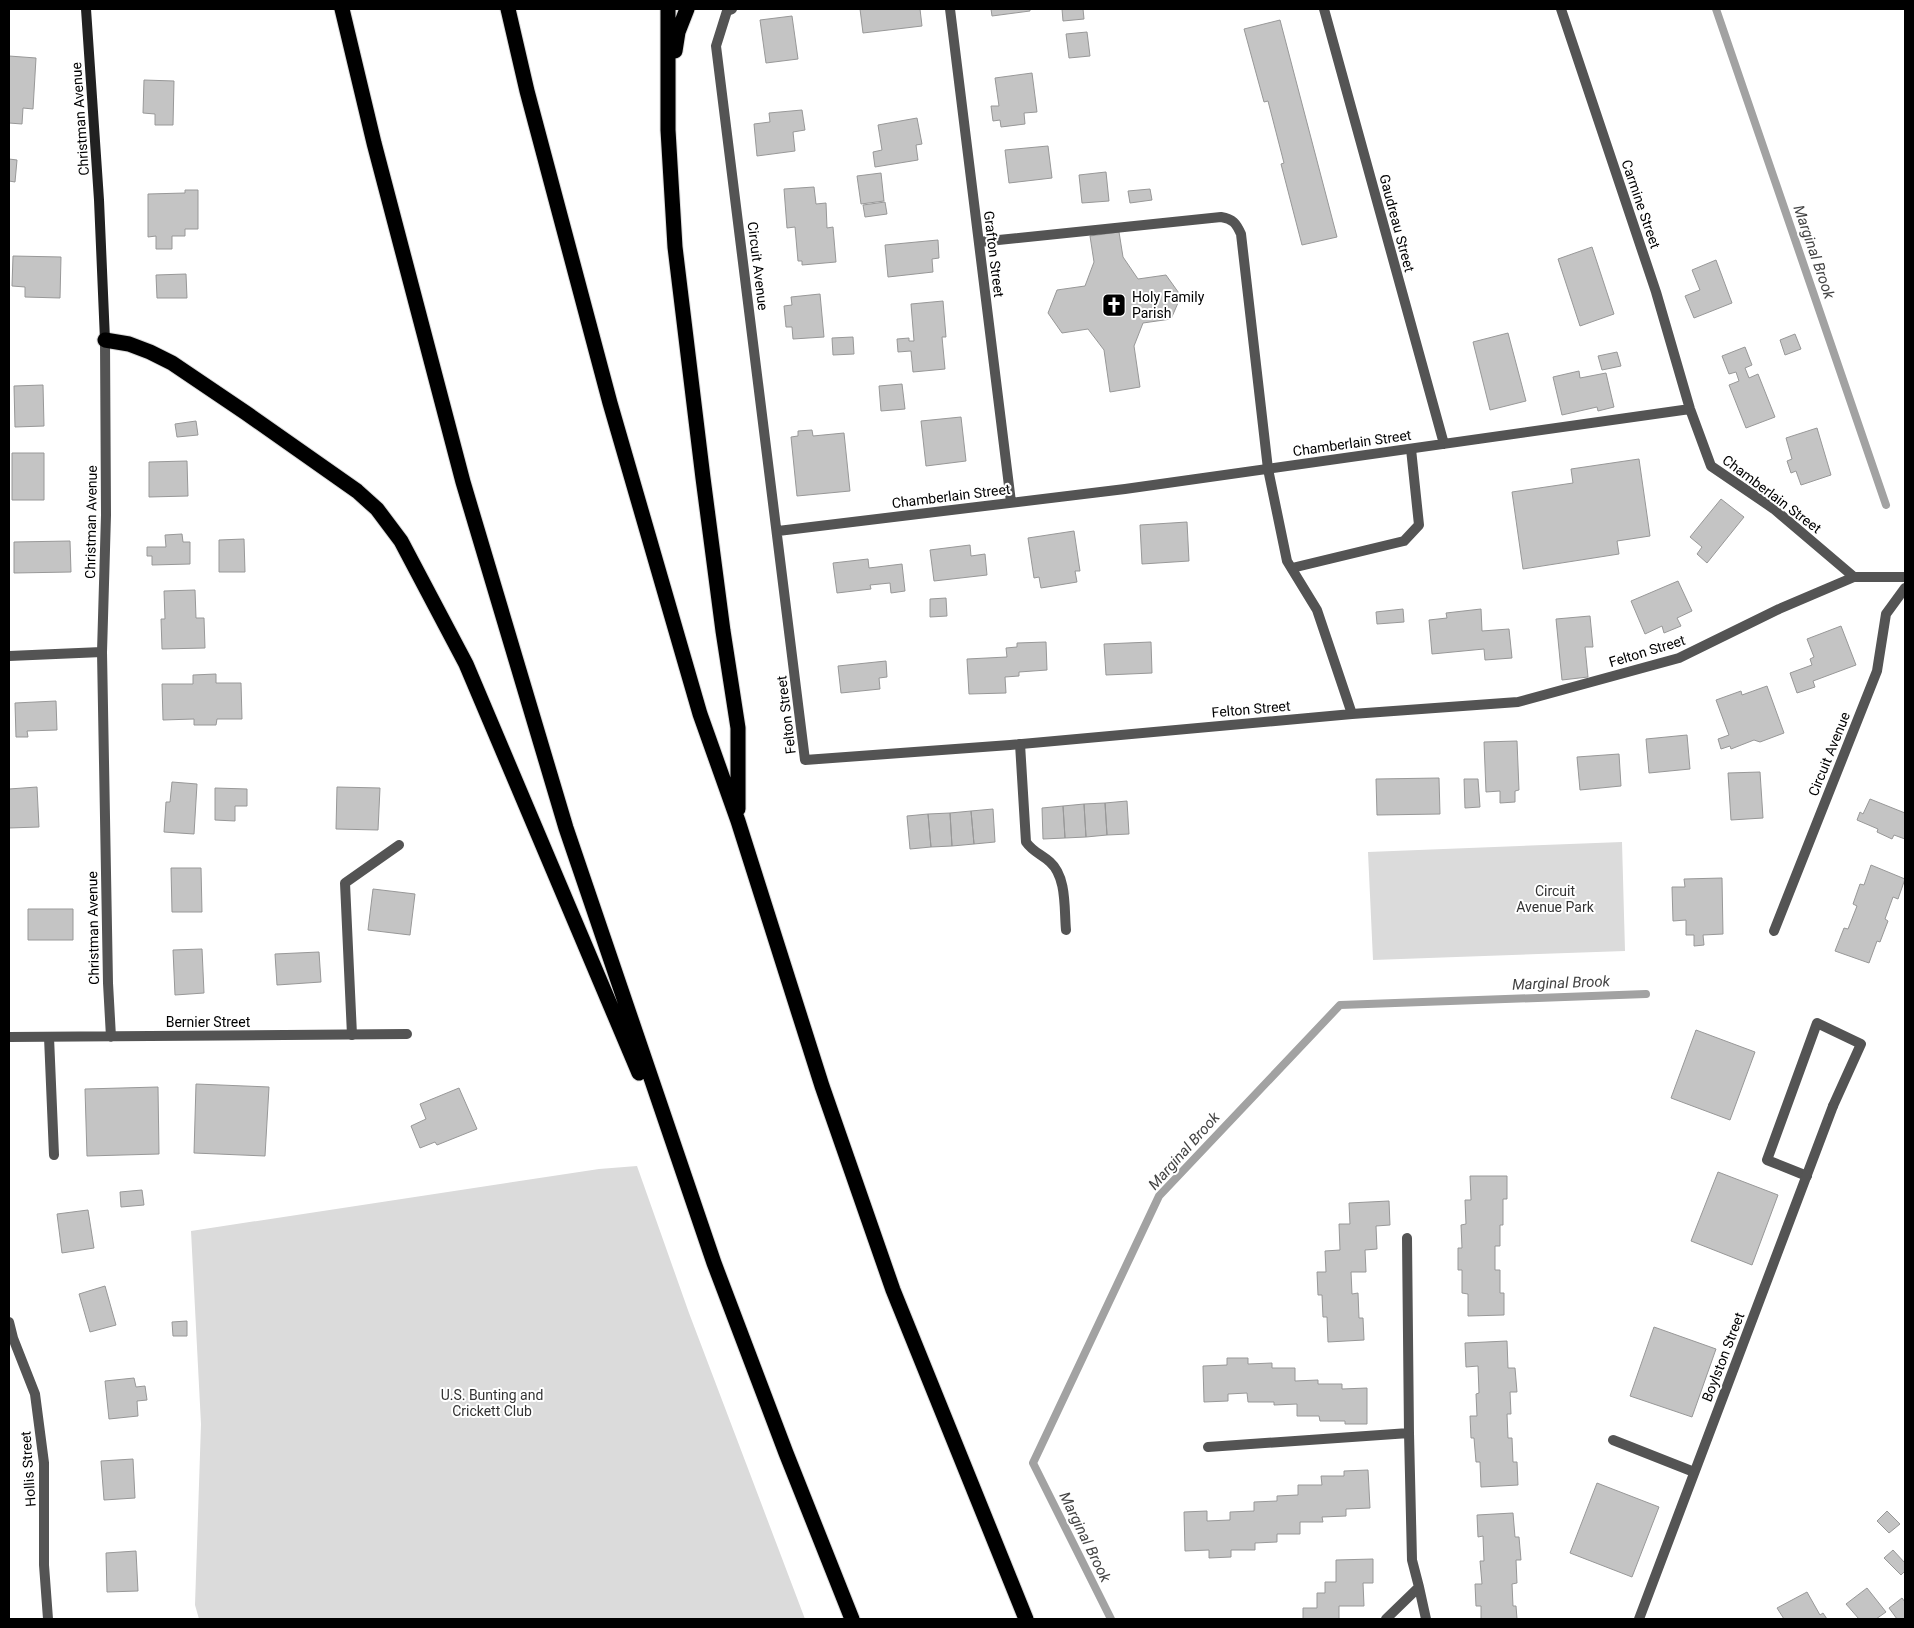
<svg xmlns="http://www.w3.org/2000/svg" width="1914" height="1628" viewBox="0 0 1914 1628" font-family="Roboto,sans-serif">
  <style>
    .green { fill: #dbdbdb }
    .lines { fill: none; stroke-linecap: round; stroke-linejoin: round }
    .stream { stroke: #a2a2a2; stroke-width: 8 }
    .building { fill: #c4c4c4; stroke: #989898 }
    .motorway-casing { stroke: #dbdbdb; stroke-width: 17 }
    .service { stroke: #545454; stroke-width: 10 }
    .minor { stroke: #545454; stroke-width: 10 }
    .secondary { stroke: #212121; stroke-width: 10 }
    .motorway { stroke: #000; stroke-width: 15 }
    .labels { text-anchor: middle; stroke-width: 4; stroke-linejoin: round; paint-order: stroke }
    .street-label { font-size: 14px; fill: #000; stroke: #fff }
    .poi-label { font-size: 14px; fill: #000; stroke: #fff; text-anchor: start }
    .park-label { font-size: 14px; fill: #323232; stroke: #fff }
    .water-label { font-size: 15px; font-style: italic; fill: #434343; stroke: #fff }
  </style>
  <rect width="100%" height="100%" fill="#fff"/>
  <path class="green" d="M 1622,842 L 1625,951 L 1373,960 L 1368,852 Z
    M 637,1166 L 689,1313 L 805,1619 L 199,1619 L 195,1605 L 201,1424 L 191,1231 L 599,1169 Z"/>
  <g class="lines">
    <path class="stream" d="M 1716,9 L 1886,505
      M 1111,1619 L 1033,1463 L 1159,1196 L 1340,1005 L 1646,994"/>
  </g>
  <path class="building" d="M 860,9 L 920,9 L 922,26 L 863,33 Z
    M 991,9 L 1030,9 L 1030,11 L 992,16 Z
    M 1062,9 L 1083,9 L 1084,19 L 1063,21 Z
    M 792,16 L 798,59 L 766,63 L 760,20 Z
    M 1280,20 L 1337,237 L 1302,245 L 1281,164 L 1284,163 L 1268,101 L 1264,102 L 1244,29 Z
    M 1087,32 L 1090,56 L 1069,58 L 1066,34 Z
    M 9,56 L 36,58 L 33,109 L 23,108 L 22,124 L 9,123 Z
    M 1032,73 L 1037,112 L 1024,113 L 1025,124 L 1001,127 L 1000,120 L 993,121 L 991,106 L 999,106 L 995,78 Z
    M 144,80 L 174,81 L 173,125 L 155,125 L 155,114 L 143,113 Z
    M 802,110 L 805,130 L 793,132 L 795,151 L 757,156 L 754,124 L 770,122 L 769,113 Z
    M 917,118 L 922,144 L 916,145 L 918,160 L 875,167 L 873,152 L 882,150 L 878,125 Z
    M 1048,146 L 1052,178 L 1009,183 L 1005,150 Z
    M 9,159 L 17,160 L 15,182 L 9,181 Z
    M 1106,172 L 1109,201 L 1082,203 L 1079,175 Z
    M 881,173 L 884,201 L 861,204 L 857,176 Z
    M 814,187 L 816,204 L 826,203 L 827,228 L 833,227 L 836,262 L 802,265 L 802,261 L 798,261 L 795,227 L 787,228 L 784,189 Z
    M 1150,189 L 1152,200 L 1130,203 L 1128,191 Z
    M 185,190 L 198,190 L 198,229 L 185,229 L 185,236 L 172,236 L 172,249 L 156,249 L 156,236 L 148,237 L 148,194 L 185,193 Z
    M 885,202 L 887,214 L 865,217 L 863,205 Z
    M 1119,232 L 1123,257 L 1138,279 L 1166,275 L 1181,296 L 1171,319 L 1143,323 L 1134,346 L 1140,387 L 1110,392 L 1104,350 L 1088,329 L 1062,333 L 1048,313 L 1057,290 L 1085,286 L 1094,262 L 1090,236 Z
    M 938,240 L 939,258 L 932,259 L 933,272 L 888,277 L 885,245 Z
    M 1592,247 L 1614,314 L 1580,326 L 1558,259 Z
    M 13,256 L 61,257 L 60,298 L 25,297 L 25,287 L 12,286 Z
    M 1716,260 L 1732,303 L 1694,318 L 1685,296 L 1700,290 L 1692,270 Z
    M 186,274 L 187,298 L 157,298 L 156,275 Z
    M 820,294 L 824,337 L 793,339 L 792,327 L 786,327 L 784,306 L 792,305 L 791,297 Z
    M 943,301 L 946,337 L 942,337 L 945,369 L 913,372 L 911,351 L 898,352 L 897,339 L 909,338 L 909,341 L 914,341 L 911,304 Z
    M 1508,333 L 1526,401 L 1490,410 L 1473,342 Z
    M 1795,334 L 1801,349 L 1785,355 L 1780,340 Z
    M 853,337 L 854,354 L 833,355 L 832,338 Z
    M 1745,347 L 1752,365 L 1745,368 L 1749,378 L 1758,374 L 1775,417 L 1746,428 L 1729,385 L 1739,381 L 1736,372 L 1729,374 L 1722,356 Z
    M 1617,352 L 1621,366 L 1602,370 L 1598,356 Z
    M 1579,371 L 1580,378 L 1606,373 L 1614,407 L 1598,411 L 1597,407 L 1562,415 L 1553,377 Z
    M 902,384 L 905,409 L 881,411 L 879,386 Z
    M 43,385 L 44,426 L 15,427 L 14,386 Z
    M 961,417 L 966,461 L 926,466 L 921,421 Z
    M 196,421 L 198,435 L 177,437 L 175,424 Z
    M 1817,428 L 1831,475 L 1801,485 L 1796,471 L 1791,473 L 1787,461 L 1792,459 L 1786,438 Z
    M 812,430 L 813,436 L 844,433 L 850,491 L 797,496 L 791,437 L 798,436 L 798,431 Z
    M 12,453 L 44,453 L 44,500 L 12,500 Z
    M 1639,459 L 1650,536 L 1617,541 L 1619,554 L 1523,569 L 1512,492 L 1573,483 L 1571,469 Z
    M 187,461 L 188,496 L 149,497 L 149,462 Z
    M 1721,499 L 1744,517 L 1707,563 L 1697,554 L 1702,547 L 1690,537 Z
    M 1187,522 L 1189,561 L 1142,564 L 1140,525 Z
    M 1074,531 L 1080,571 L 1075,571 L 1077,582 L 1041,588 L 1039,577 L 1034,578 L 1028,538 Z
    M 182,534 L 183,542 L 190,542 L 190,564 L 152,565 L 152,556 L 147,556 L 147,547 L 166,547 L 165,535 Z
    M 244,539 L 245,572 L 219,572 L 219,540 Z
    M 70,541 L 71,572 L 14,573 L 14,542 Z
    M 970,545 L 971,556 L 985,554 L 987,575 L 934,581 L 930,550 Z
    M 868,559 L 869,568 L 902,564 L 905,591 L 891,593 L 890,583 L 870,585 L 871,589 L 837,593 L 833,563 Z
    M 1678,581 L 1692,611 L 1677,618 L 1681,626 L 1664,633 L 1662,626 L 1645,634 L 1631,601 Z
    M 195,590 L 196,618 L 204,618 L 205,648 L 162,649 L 161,619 L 165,619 L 164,591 Z
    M 946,598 L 947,616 L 930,617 L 930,599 Z
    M 1403,609 L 1404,622 L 1377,624 L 1376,612 Z
    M 1481,609 L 1482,631 L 1509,629 L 1512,658 L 1485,660 L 1484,649 L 1432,654 L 1429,620 L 1447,618 L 1446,613 Z
    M 1590,616 L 1593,647 L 1585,647 L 1588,677 L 1562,680 L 1556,619 Z
    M 1841,626 L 1856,665 L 1813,681 L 1815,687 L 1797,693 L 1790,673 L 1812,665 L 1810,659 L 1814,657 L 1807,639 Z
    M 1046,642 L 1047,670 L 1019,672 L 1019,676 L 1005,677 L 1006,693 L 969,694 L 967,659 L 1007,657 L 1006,648 L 1017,647 L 1017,643 Z
    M 1151,642 L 1152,673 L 1106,675 L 1104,644 Z
    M 886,661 L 887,677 L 879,678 L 880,689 L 841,693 L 838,666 Z
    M 216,674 L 216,683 L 241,683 L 242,719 L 217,719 L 216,725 L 194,725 L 194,719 L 163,720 L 162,684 L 193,684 L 193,675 Z
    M 1767,686 L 1784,733 L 1760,742 L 1754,740 L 1731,749 L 1730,746 L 1721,749 L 1718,739 L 1729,735 L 1716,700 L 1741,691 L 1742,695 Z
    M 56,701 L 57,730 L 27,731 L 28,737 L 16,737 L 15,703 Z
    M 1687,735 L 1690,769 L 1649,773 L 1646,739 Z
    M 1517,741 L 1519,790 L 1515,791 L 1515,802 L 1500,803 L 1500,791 L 1486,792 L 1484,742 Z
    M 1619,754 L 1621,786 L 1580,790 L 1577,757 Z
    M 1760,772 L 1763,818 L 1731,820 L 1728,773 Z
    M 1439,778 L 1440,814 L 1377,815 L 1376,779 Z
    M 1464,779 L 1478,779 L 1480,807 L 1465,808 Z
    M 172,782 L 197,784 L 194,834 L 164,832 L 166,802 L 170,802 Z
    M 37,787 L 39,827 L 9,828 L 9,789 Z
    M 337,787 L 380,788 L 378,830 L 336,829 Z
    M 215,788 L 247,789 L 247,806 L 235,806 L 235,821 L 215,820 Z
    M 1870,799 L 1905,813 L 1905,839 L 1894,835 L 1892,839 L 1877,832 L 1878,829 L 1857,820 L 1860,812 L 1863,814 Z
    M 1127,801 L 1129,834 L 1107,835 L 1105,803 Z
    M 1105,803 L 1107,835 L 1086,837 L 1084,804 Z
    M 1084,804 L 1086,837 L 1065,838 L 1063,806 Z
    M 1063,806 L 1065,838 L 1043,839 L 1042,808 Z
    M 993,809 L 995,842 L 974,844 L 971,811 Z
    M 971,811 L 974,844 L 952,846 L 950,813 Z
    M 950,813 L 952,846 L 931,847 L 928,814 Z
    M 928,814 L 931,847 L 910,849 L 907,816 Z
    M 1871,865 L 1905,879 L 1898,899 L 1893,897 L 1885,919 L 1888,921 L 1880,942 L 1877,941 L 1869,963 L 1835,951 L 1844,928 L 1848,929 L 1857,906 L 1853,904 L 1860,884 L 1864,885 Z
    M 171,868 L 201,868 L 202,912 L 172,912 Z
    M 1722,878 L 1723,934 L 1703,935 L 1704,945 L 1694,946 L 1694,935 L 1686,935 L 1686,920 L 1673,921 L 1672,887 L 1685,887 L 1684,879 Z
    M 373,889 L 415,894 L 410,935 L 368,930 Z
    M 28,909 L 73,909 L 73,940 L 28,940 Z
    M 202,949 L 204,993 L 175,995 L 173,950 Z
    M 319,952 L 321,982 L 277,985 L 275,954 Z
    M 1696,1030 L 1755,1052 L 1730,1120 L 1671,1098 Z
    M 196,1084 L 269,1087 L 265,1156 L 194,1153 Z
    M 158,1087 L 159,1154 L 87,1156 L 85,1089 Z
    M 459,1088 L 477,1129 L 437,1145 L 435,1142 L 420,1148 L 411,1126 L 426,1119 L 420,1104 Z
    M 1718,1172 L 1778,1195 L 1752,1265 L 1691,1241 Z
    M 1470,1176 L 1507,1176 L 1507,1199 L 1503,1199 L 1503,1225 L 1500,1225 L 1500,1246 L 1495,1246 L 1495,1270 L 1500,1270 L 1500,1293 L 1504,1293 L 1504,1315 L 1468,1316 L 1468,1294 L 1462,1293 L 1462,1270 L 1458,1270 L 1458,1248 L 1462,1248 L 1461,1225 L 1466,1224 L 1465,1200 L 1471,1200 Z
    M 142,1190 L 144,1205 L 121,1207 L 120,1192 Z
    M 1389,1201 L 1390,1225 L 1376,1226 L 1377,1249 L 1365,1250 L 1366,1272 L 1351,1272 L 1352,1294 L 1358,1293 L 1359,1318 L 1363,1318 L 1364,1340 L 1328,1342 L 1327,1317 L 1323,1317 L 1322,1295 L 1318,1295 L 1317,1272 L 1326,1272 L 1325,1251 L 1340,1250 L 1339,1224 L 1350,1224 L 1349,1203 Z
    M 88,1210 L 94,1248 L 62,1253 L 57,1214 Z
    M 105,1286 L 116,1325 L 90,1332 L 79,1294 Z
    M 187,1321 L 187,1336 L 173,1336 L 172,1322 Z
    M 1654,1327 L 1716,1349 L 1692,1417 L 1630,1396 Z
    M 1507,1341 L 1508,1368 L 1515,1368 L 1517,1392 L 1510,1392 L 1511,1414 L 1507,1414 L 1508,1438 L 1512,1438 L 1513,1462 L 1517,1462 L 1518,1485 L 1481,1487 L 1480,1462 L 1476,1462 L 1474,1438 L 1471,1438 L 1470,1416 L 1477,1416 L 1476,1394 L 1479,1393 L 1478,1366 L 1466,1367 L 1465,1343 Z
    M 1227,1358 L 1248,1358 L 1248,1364 L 1272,1363 L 1272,1368 L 1295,1368 L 1295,1381 L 1318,1380 L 1318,1384 L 1342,1384 L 1342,1389 L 1367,1388 L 1367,1424 L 1345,1424 L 1345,1421 L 1320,1421 L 1319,1416 L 1297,1416 L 1297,1404 L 1274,1405 L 1274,1402 L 1248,1402 L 1247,1393 L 1228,1394 L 1228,1401 L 1204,1402 L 1203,1366 L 1227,1365 Z
    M 134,1378 L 136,1387 L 145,1386 L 147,1400 L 137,1401 L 138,1416 L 109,1419 L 105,1381 Z
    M 133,1459 L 135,1498 L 104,1500 L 101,1461 Z
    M 1368,1470 L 1370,1508 L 1346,1509 L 1346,1516 L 1322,1517 L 1323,1522 L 1300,1522 L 1300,1534 L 1277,1534 L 1277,1542 L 1255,1543 L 1255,1550 L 1231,1550 L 1231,1557 L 1209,1558 L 1209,1550 L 1185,1551 L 1184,1512 L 1207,1511 L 1207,1521 L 1230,1520 L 1230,1512 L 1254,1511 L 1254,1502 L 1277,1501 L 1277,1496 L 1298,1495 L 1298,1485 L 1322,1485 L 1321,1476 L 1344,1476 L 1344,1471 Z
    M 1597,1483 L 1659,1507 L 1632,1577 L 1570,1553 Z
    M 1887,1511 L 1900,1524 L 1889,1533 L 1877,1521 Z
    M 1513,1513 L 1515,1537 L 1519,1537 L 1521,1560 L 1516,1560 L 1517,1583 L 1512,1584 L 1513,1606 L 1516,1606 L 1517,1619 L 1481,1619 L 1481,1606 L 1476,1606 L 1475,1584 L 1482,1584 L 1480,1561 L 1484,1561 L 1483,1536 L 1478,1537 L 1477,1515 Z
    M 1893,1550 L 1905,1563 L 1905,1571 L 1901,1575 L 1884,1558 Z
    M 136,1551 L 138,1591 L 107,1592 L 106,1553 Z
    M 1373,1559 L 1373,1583 L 1363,1583 L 1364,1606 L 1339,1606 L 1339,1619 L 1303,1619 L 1303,1608 L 1317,1608 L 1317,1593 L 1325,1593 L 1325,1582 L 1336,1582 L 1336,1560 Z
    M 1867,1588 L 1886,1612 L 1876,1619 L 1859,1619 L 1846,1604 Z
    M 1807,1592 L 1820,1615 L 1823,1613 L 1827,1619 L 1784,1619 L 1777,1608 Z
    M 1902,1598 L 1905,1602 L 1905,1619 L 1897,1619 L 1889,1608 Z"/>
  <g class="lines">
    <g class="motorway-casing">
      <path id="motorway" d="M 342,9 L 374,143 L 463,482 L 566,828 L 714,1263 L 786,1453 L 852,1619
        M 508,9 L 527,91 L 610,403 L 700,714 L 738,821 L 822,1086 L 893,1290 L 1026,1619
        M 668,9 L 668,130 L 675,247 L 703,478 L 723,631 L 738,728 L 738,809
        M 675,51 L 678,32 L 687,9
        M 105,340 L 129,344 L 150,352 L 172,363 L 246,413 L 357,491 L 377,509 L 401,541 L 466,664 L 639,1073"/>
    </g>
    <path class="service" d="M 979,242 L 1221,217 C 1233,219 1236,223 1241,234 L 1268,469
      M 1292,568 L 1404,541 L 1419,525 L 1411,449
      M 1020,744 L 1026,842 C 1033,852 1041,854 1050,862 C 1067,877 1064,909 1066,930
      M 352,1035 L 345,883 L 399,845
      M 49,1037 L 54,1155
      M 1807,1176 L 1767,1160 L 1817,1023 L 1861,1044 L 1833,1106
      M 1613,1440 L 1694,1472"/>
    <path class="minor" d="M 732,9 L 727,11 L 716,46 L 805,760 L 1010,745 L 1352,714 L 1518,702 L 1679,658 L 1779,609 L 1854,577 L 1905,577
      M 950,9 L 1011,502
      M 1324,9 L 1444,444
      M 1561,9 L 1656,292 L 1690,409 L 1711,466 L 1774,509 L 1854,577
      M 105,340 L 106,515 L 102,652 L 108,983 L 111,1037
      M 1268,469 L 1287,561 L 1317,610 L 1352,714
      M 778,531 L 1125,489 L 1690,409
      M 9,656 L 102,652
      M 1774,931 L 1877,671 L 1886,614 L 1905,588
      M 9,1037 L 407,1034
      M 9,1322 L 13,1338 L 35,1394 L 44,1463 L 44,1565 L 48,1619
      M 1208,1447 L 1409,1433 L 1407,1238
      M 1419,1587 L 1426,1619
      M 1386,1619 L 1419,1587 L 1412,1560 L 1409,1433
      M 1639,1619 L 1833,1106"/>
    <path class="secondary" d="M 86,9 L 99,200 L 105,340"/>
    <use href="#motorway" class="motorway"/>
  </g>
  <defs>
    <g id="church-square" transform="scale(1.25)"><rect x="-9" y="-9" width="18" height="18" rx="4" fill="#000" stroke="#fff"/><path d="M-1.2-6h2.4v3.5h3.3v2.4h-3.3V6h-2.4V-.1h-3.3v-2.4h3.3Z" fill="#fff"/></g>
  </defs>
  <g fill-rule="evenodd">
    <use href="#church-square" x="1114" y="305"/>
  </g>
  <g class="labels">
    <g class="street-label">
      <text transform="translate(80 119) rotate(-94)" y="5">Christman Avenue</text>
      <text transform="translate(1641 204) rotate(71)" y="5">Carmine Street</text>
      <text transform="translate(1397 223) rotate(75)" y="5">Gaudreau Street</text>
      <text transform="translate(994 254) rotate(83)" y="5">Grafton Street</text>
      <text transform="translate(758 266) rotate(83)" y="5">Circuit Avenue</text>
      <text transform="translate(1352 443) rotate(-8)" y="5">Chamberlain Street</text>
      <text transform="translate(1772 494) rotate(37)" y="5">Chamberlain Street</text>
      <text transform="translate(951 496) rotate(-7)" y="5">Chamberlain Street</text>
      <text transform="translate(91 522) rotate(-89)" y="5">Christman Avenue</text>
      <text transform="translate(1647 651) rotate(-17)" y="5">Felton Street</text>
      <text transform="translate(1251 709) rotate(-5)" y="5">Felton Street</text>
      <text transform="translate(786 715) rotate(-97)" y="5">Felton Street</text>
      <text transform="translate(1829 754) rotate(-68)" y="5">Circuit Avenue</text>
      <text transform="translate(93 928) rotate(-91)" y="5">Christman Avenue</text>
      <text x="208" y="1027">Bernier Street</text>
      <text transform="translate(1723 1357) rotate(-69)" y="5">Boylston Street</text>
      <text transform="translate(28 1469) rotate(-94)" y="5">Hollis Street</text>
    </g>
    <g class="poi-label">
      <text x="1132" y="302">Holy Family<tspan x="1132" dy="16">Parish</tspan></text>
    </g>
    <g class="park-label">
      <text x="1555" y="896">Circuit<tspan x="1555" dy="16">Avenue Park</tspan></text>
      <text x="492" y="1400">U.S. Bunting and<tspan x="492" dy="16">Crickett Club</tspan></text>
    </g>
    <g class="water-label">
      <text transform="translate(1814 252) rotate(71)" y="5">Marginal Brook</text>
      <text transform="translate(1561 983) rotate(-2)" y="5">Marginal Brook</text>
      <text transform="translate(1184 1151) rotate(-48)" y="5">Marginal Brook</text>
      <text transform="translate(1085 1537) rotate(64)" y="5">Marginal Brook</text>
    </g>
  </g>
  <rect width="1914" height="1628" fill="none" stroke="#000000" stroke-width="20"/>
</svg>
